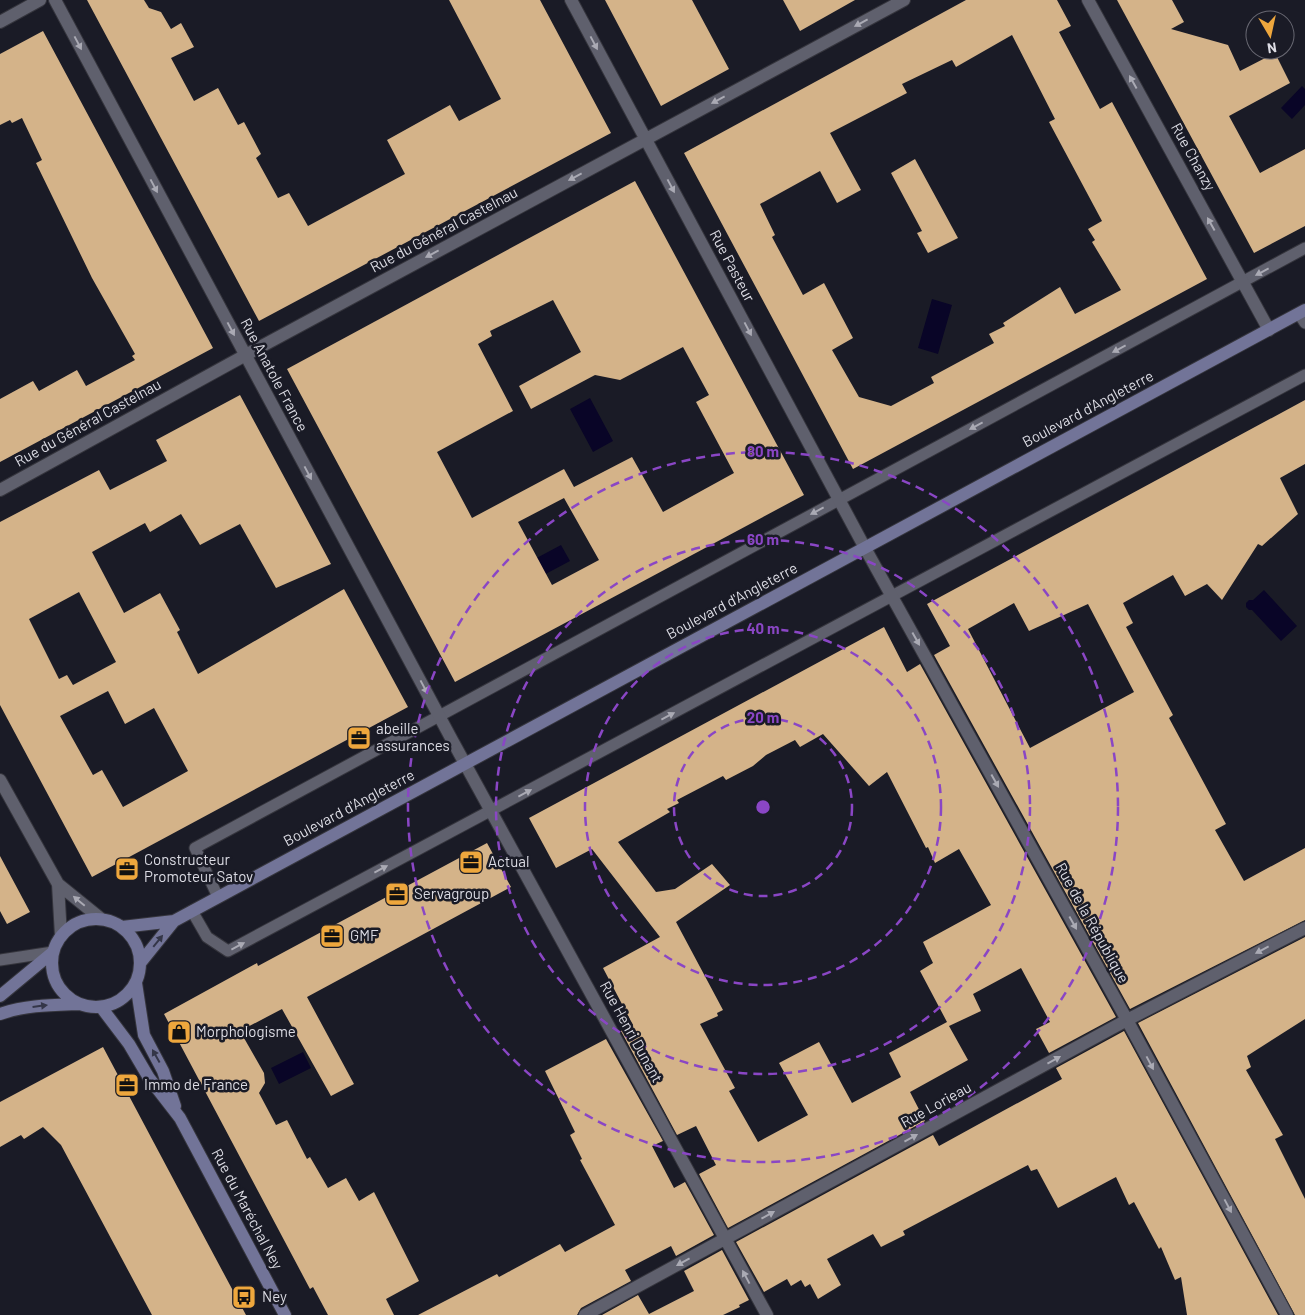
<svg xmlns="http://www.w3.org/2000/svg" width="1305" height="1315" viewBox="0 0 1305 1315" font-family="Barlow,sans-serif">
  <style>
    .water { fill: #090527 }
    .building { fill: #d4b389; fill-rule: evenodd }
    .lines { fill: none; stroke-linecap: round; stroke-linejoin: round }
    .service-casing { stroke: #35353d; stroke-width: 13 }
    .minor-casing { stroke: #35353d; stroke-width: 14 }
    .tertiary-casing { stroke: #35353d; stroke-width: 14 }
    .secondary-casing { stroke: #35353d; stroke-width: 14 }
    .service { stroke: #5f606d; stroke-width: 11 }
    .minor { stroke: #5f606d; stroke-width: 12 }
    .tertiary { stroke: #5f606d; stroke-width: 12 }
    .secondary { stroke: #727498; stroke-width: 12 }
    .oneway { fill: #aaaab4 }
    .oneway2 { fill: #343648 }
    .ring { fill: none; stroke: #8a46c5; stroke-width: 2.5; stroke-dasharray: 9 6 }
    .labels { text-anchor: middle; stroke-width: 5; stroke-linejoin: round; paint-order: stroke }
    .street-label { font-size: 15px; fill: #dcdce4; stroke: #1a1b26 }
    .poi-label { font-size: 15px; fill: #dcdce4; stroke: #1a1b26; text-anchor: start }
    .centre { fill: #8a46c5; stroke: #1a1b26; stroke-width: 2.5 }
    .ring-label { font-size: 15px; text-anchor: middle; font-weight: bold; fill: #8a46c5; stroke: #1a1b26; stroke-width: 5; stroke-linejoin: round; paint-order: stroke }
  </style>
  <rect width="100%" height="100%" fill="#1a1b26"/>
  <path class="water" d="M 1302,86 L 1305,89 L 1305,105 L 1292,119 L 1281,108 Z
    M 932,299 L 952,305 L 938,354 L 918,348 Z
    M 590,398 L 613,441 L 593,452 L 570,409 Z
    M 561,545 L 570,561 L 540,577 L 531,561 Z
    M 1264,590 L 1297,626 L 1281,641 L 1252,610 L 1249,610 L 1246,607 L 1246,603 L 1249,600 L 1253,600 Z
    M 303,1052 L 311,1068 L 279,1084 L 271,1068 Z"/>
  <path class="building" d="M 87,0 L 144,0 L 149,8 L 161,12 L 171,29 L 181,23 L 194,47 L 171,58 L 194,101 L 218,88 L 238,125 L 244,122 L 261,154 L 256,158 L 278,198 L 289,193 L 308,226 L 405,174 L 387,140 L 450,105 L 459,121 L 501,99 L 449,0 L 540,0 L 611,133 L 259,321 Z
    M 605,0 L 692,0 L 729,69 L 661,106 Z
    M 783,0 L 855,0 L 800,31 Z
    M 966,0 L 1057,0 L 1071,26 L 1059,32 L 1100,109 L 1112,102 L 1207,279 L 853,469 L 684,153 ZM 1012,35 L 1055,119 L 1049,122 L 1102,221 L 1088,229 L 1095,240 L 1092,242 L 1121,290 L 1075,314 L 1060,287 L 1003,323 L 1005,326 L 989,334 L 994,343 L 931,377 L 934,383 L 891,406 L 859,397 L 832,350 L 853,338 L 824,283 L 803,295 L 772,237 L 775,235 L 760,204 L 820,171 L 837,203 L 861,190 L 830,133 L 907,93 L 902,84 L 952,60 L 956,67 Z
    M 1117,0 L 1172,0 L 1184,22 L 1171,29 L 1228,45 L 1240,71 L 1275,53 L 1290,83 L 1229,116 L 1260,173 L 1305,149 L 1305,226 L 1254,253 Z
    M 43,31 L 213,348 L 0,462 L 0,399 L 33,381 L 39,391 L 77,370 L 86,386 L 135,360 L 132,356 L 135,354 L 92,278 L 36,163 L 42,160 L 22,118 L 12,123 L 10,120 L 0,125 L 0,54 Z
    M 915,159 L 958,238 L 928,253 L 917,233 L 922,231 L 891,173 Z
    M 635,181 L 804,495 L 455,682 L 287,369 ZM 553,300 L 581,352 L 519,386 L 531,409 L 595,375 L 620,380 L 683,347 L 709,395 L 696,402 L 734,473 L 663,512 L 632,457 L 574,487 L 564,469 L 472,518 L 437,452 L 513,411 L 478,344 L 492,336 L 490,331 ZM 564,498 L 599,560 L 552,585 L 518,522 Z
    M 240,395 L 331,564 L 276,588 L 240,524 L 200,545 L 181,514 L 150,532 L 145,523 L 92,552 L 124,613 L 160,593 L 180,630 L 177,632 L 198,674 L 344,589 L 408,707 L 92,877 L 0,705 L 0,522 L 99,470 L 110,490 L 167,461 L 156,440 ZM 79,592 L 116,662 L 73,685 L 67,675 L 59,679 L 29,619 ZM 108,691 L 125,724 L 154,708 L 188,771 L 123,807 L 102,770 L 93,775 L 60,716 Z
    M 1305,400 L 1305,464 L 1280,478 L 1298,514 L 1262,546 L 1258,544 L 1222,600 L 1207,584 L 1185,596 L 1173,575 L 1123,603 L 1133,623 L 1126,627 L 1173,715 L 1169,718 L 1226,824 L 1215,830 L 1244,881 L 1305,848 L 1305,920 L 1130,1009 L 934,655 L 950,646 L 927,604 ZM 1014,603 L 1029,631 L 1088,604 L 1134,692 L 1030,748 L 968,629 Z
    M 884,627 L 907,672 L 920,664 L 1116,1017 L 1049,1053 L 1036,1029 L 1050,1022 L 1021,968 L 973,994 L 981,1011 L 949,1026 L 968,1060 L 910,1092 L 925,1121 L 728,1228 L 699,1174 L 716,1165 L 696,1126 L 677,1135 L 621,1031 L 633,1025 L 603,968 L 660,937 L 592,849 L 556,868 L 529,818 ZM 823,734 L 869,786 L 887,772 L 926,848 L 928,847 L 935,863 L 959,849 L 991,905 L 923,942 L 933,963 L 920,971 L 947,1022 L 889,1053 L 901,1077 L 852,1103 L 819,1042 L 779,1063 L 808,1115 L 758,1142 L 729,1091 L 735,1088 L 700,1024 L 718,1016 L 717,1013 L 723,1010 L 676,922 L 730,885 L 712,864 L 675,889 L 656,892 L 618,842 L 670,812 L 667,809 L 679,803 L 677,800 L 723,776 L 726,780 L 753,766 L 766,755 L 795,740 L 800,747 Z
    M 487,843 L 511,887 L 307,997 L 354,1084 L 331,1096 L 282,1009 L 240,1031 L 264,1073 L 265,1083 L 259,1093 L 276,1125 L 287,1120 L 307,1159 L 310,1157 L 328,1188 L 346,1178 L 359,1201 L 374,1192 L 419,1281 L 386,1299 L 394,1315 L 328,1315 L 313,1287 L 310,1289 L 164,1014 L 257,963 L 258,966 Z
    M 0,856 L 30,912 L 7,924 L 0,911 Z
    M 1305,937 L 1305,1019 L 1247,1056 L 1251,1067 L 1246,1070 L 1283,1135 L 1275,1139 L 1305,1199 L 1305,1315 L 1295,1315 L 1138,1023 Z
    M 1124,1031 L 1278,1315 L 1187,1315 L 1181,1277 L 1175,1280 L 1161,1247 L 1159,1249 L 1134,1202 L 1129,1205 L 1116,1177 L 1058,1208 L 1037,1169 L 1031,1171 L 1028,1165 L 903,1231 L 905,1235 L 881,1247 L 873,1234 L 827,1259 L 841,1285 L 818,1299 L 810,1284 L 805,1287 L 801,1280 L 791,1286 L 787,1279 L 764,1292 L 736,1242 L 933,1135 L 939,1146 L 979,1124 L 1062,1079 L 1056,1068 Z
    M 606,1039 L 663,1141 L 652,1146 L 674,1188 L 685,1182 L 714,1235 L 676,1256 L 671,1246 L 625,1270 L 631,1281 L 581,1308 L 577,1315 L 418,1315 L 497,1274 L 499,1277 L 560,1244 L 565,1252 L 615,1225 L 580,1160 L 582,1159 L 570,1135 L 575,1132 L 545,1071 Z
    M 103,1047 L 178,1188 L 246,1315 L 152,1315 L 61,1145 L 43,1127 L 24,1139 L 21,1135 L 0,1147 L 0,1102 Z
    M 722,1250 L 749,1300 L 739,1305 L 740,1307 L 723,1315 L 602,1315 L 638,1295 L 649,1314 L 694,1291 L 684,1271 Z"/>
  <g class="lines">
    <g class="service-casing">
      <path id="service" d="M 1299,314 L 1305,323
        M 218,897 L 195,848 L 1305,248
        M 192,911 L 207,937 L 228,951 L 1305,375
        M 0,960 L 53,952"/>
    </g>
    <g class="minor-casing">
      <path id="minor" d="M 55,0 L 452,740 L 767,1315
        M 571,0 L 865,548 L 1127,1020 L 1287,1315
        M 1088,0 L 1269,330
        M 0,22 L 40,0
        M 0,490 L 262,346 L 904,0
        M 585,1315 L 1127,1020 L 1305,928"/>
    </g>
    <g class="tertiary-casing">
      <path id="tertiary" d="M 0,780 L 58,884 L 100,918
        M 58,884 L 61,936"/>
    </g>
    <g class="secondary-casing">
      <path id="secondary" d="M52 963a44 44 0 1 1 88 0a44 44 0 1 1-88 0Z
        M 122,927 L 174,921
        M 141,962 L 174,921 L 1305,310
        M 136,983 L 144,1035 L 163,1071 L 175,1106
        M 0,996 L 53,952
        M 101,1007 L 129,1044 L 149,1078 L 180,1118 L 285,1315
        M 0,1014 C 26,1005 52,1005 79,1004"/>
    </g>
    <use href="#service" class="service"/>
    <use href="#minor" class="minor"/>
    <use href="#tertiary" class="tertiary"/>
    <use href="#secondary" class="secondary"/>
  </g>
  <defs><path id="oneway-solid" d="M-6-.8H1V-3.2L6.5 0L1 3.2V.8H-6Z" transform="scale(1.25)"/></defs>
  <g class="oneway">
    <use href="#oneway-solid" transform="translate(861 23) rotate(152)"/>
    <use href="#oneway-solid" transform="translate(78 43) rotate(62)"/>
    <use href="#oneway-solid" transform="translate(594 43) rotate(62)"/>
    <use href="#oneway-solid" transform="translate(1133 82) rotate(-119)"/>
    <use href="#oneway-solid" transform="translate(718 100) rotate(152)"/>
    <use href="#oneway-solid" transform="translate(575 177) rotate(152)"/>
    <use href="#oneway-solid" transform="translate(154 186) rotate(62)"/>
    <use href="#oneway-solid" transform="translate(671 186) rotate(62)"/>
    <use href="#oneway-solid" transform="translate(1211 224) rotate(-119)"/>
    <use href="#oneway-solid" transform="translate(432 254) rotate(152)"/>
    <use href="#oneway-solid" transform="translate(1262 272) rotate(152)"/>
    <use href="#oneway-solid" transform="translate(231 329) rotate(62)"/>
    <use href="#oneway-solid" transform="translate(748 329) rotate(62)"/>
    <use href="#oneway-solid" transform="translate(1119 349) rotate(152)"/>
    <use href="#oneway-solid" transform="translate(976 426) rotate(152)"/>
    <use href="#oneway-solid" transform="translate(308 473) rotate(62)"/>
    <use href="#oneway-solid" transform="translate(817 511) rotate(152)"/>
    <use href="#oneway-solid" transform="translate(916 639) rotate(61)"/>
    <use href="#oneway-solid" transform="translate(424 687) rotate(62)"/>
    <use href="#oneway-solid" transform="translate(668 716) rotate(-28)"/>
    <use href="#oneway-solid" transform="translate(995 781) rotate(61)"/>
    <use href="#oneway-solid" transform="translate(525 793) rotate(-28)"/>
    <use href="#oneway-solid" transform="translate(381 869) rotate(-28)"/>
    <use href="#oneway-solid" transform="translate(79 901) rotate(-140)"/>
    <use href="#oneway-solid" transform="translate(1073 923) rotate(61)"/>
    <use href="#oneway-solid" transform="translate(238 946) rotate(-28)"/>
    <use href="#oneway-solid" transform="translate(1262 950) rotate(152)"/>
    <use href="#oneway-solid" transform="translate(1054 1060) rotate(-29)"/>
    <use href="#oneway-solid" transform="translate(1150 1063) rotate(62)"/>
    <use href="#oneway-solid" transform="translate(911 1138) rotate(-29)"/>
    <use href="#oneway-solid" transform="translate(1228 1206) rotate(62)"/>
    <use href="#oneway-solid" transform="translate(768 1215) rotate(-29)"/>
    <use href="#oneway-solid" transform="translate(683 1262) rotate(151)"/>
    <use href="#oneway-solid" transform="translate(746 1277) rotate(-118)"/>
  </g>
  <g class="oneway2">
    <use href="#oneway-solid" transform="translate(158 941) rotate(-51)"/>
    <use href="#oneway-solid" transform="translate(40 1006) rotate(-7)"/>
    <use href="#oneway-solid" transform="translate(156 1056) rotate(-119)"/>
  </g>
  <g class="ring">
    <circle cx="763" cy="807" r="89"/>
    <circle cx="763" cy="807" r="178"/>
    <circle cx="763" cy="807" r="267"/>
    <circle cx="763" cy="807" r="355"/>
  </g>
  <defs>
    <g id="office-square" transform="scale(1.25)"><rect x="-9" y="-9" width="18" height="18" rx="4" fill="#eea73d" stroke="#1a1b26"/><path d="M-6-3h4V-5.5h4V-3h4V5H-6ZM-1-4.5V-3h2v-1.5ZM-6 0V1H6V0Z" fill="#111"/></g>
    <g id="shop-square" transform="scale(1.25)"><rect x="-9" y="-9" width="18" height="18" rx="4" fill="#eea73d" stroke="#1a1b26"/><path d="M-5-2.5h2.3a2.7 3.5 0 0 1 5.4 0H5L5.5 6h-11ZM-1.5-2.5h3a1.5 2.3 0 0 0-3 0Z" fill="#111"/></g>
    <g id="bus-square" transform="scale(1.25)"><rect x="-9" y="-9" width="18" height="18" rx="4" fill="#eea73d" stroke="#1a1b26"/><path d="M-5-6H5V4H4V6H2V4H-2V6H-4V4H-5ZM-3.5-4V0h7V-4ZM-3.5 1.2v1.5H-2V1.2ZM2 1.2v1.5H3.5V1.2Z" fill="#111"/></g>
  </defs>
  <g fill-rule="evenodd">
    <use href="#office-square" x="359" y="738"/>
    <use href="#office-square" x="471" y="862"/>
    <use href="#office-square" x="127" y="869"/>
    <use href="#office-square" x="397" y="894"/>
    <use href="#office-square" x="332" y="936"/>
    <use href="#shop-square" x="179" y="1032"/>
    <use href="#office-square" x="127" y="1085"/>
    <use href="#bus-square" x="244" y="1297"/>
  </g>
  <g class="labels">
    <g class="street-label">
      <text transform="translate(1193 157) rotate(61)" y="5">Rue Chanzy</text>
      <text transform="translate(444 230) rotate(-28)" y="5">Rue du Général Castelnau</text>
      <text transform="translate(732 266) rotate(62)" y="5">Rue Pasteur</text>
      <text transform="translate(274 375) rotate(62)" y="5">Rue Anatole France</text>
      <text transform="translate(1088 409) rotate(-28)" y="5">Boulevard d'Angleterre</text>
      <text transform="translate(88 423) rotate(-29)" y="5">Rue du Général Castelnau</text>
      <text transform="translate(732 601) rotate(-28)" y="5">Boulevard d'Angleterre</text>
      <text transform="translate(349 808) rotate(-28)" y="5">Boulevard d'Angleterre</text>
      <text transform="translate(1092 923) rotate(61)" y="5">Rue de la République</text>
      <text transform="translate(631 1032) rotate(61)" y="5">Rue Henri Dunant</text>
      <text transform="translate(936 1105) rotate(-29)" y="5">Rue Lorieau</text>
      <text transform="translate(247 1209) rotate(62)" y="5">Rue du Maréchal Ney</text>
    </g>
    <g class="poi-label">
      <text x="376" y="734">abeille<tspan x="376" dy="17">assurances</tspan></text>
      <text x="144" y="865">Constructeur<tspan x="144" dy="17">Promoteur Satov</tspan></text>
      <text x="488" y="867">Actual</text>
      <text x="414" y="899">Servagroup</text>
      <text x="350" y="941">GMF</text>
      <text x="196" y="1037">Morphologisme</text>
      <text x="144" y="1090">Immo de France</text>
      <text x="262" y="1302">Ney</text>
    </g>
  </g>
  <circle cx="763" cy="807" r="8" class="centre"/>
  <g class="ring-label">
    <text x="763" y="457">80 m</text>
    <text x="763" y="545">60 m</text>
    <text x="763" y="634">40 m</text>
    <text x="763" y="723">20 m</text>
  </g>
  <g transform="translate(1270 35) rotate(171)"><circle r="24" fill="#1a1b26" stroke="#686872"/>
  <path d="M0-4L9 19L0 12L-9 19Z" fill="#eea73d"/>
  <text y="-8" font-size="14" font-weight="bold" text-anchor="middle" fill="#dcdce4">N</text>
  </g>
</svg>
